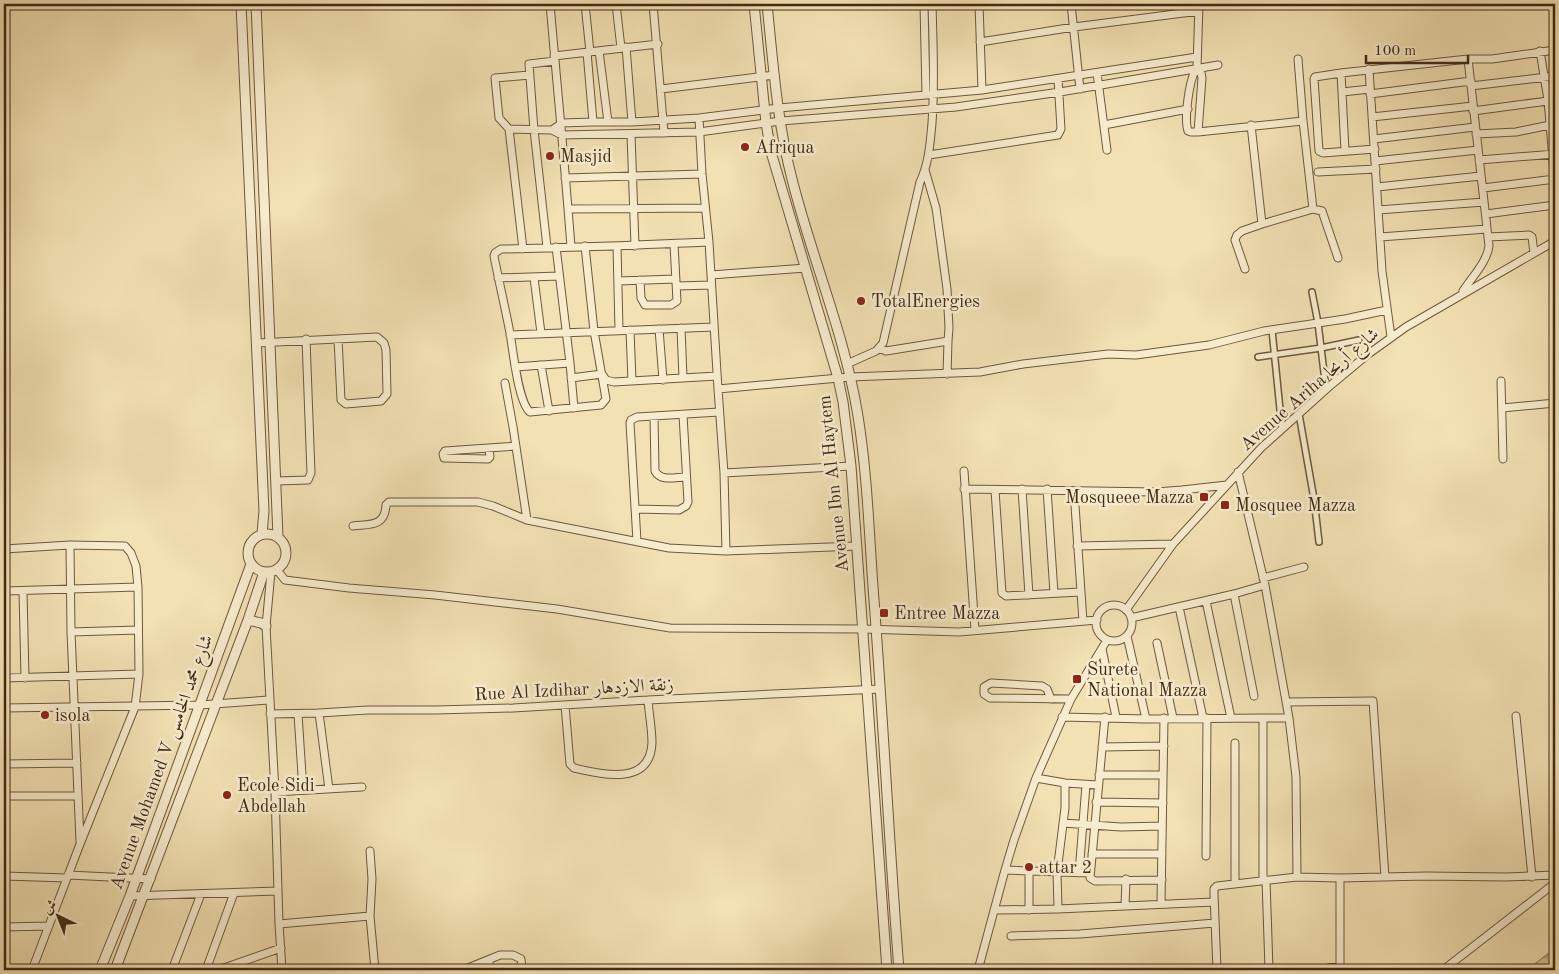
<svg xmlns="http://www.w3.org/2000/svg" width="1559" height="974" viewBox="0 0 1559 974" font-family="'Old Standard TT',Amiri,serif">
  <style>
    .forest { fill: url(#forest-firs); stroke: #8b7657 }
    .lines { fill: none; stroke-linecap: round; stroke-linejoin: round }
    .pedestrian-casing { stroke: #6e583d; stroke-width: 8 }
    .minor-casing { stroke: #6e583d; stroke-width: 9 }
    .tertiary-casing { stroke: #6e583d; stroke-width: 11 }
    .pedestrian { stroke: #f7ecce; stroke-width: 5 }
    .minor { stroke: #f7ecce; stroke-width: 7 }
    .tertiary { stroke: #f7ecce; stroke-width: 9 }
    .poi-dot { fill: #8f2418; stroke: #f7ecce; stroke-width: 2 }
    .labels { text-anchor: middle; stroke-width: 5; stroke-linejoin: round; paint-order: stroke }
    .poi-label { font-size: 18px; fill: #422a16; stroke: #f7ecce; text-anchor: start }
    .street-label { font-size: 18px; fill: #422a16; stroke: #f7ecce }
  </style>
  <defs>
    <pattern id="forest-firs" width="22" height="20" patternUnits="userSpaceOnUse" patternTransform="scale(1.25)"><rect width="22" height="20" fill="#d4c298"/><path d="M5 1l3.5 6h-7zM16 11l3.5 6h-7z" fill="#b7a782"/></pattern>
  </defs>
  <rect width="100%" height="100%" fill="#f2e1b3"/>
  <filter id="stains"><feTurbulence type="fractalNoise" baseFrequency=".004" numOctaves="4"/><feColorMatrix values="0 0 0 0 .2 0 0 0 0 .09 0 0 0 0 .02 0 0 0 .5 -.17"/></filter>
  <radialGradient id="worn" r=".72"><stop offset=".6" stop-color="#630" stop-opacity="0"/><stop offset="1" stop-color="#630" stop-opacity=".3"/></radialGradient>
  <path class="forest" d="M 1555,948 L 1555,970 L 1527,970 Z"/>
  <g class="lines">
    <g class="pedestrian-casing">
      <path id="pedestrian" d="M 1312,292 L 1318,323 L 1326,389
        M 1272,330 L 1282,429
        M 1258,357 L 1321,348 L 1359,340
        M 1299,414 L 1314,499 L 1319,542"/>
    </g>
    <g class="minor-casing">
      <path id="minor" d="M 550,4 C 557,85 565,166 571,247
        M 585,4 L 590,52
        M 616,4 L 621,48
        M 653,4 L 664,133
        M 924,4 L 926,95
        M 979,4 L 982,90
        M 1071,4 L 1080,89
        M 1199,4 L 1197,68 C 1189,78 1184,119 1188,131 L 1191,132 L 1198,132 L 1303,121
        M 980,42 L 1074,27 L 1199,11
        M 626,47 L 632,122
        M 599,51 L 608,122
        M 1540,51 L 1548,100 L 1555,184
        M 587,52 L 593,122
        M 554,56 L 658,44
        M 1298,59 L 1303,121 L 1313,209
        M 1197,68 L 1201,73 L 1202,78 L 1198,132
        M 1369,69 L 1382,271 L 1391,337
        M 1097,73 L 1107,150
        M 1341,73 L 1345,151
        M 1471,86 L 1555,76
        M 661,89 L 775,75
        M 1342,92 L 1370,89
        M 1370,94 L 1471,81
        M 1473,111 L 1555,100
        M 1372,117 L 1473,106
        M 699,118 L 702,174 L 709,242 L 718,389 L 850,377 L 980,372 L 1023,364 L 1108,354 L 1136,355 L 1209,345 L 1264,331 L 1345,319 L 1387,310
        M 1104,125 L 1188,109
        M 1251,125 L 1262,224
        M 509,129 L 499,118 L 495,78 L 530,75
        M 552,130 L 562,123 L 593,122 L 632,122 L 699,118 L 779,108 L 982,90 L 1197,57
        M 631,134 L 635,246
        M 1476,134 L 1516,132 L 1550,125
        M 1374,139 L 1475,127
        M 1375,149 L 1323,153 L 1319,151 L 1314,79 L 1315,77 L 1341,73 L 1468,59 L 1492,59 L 1555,50
        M 929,155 L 1058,135 L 1061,129 L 1058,79
        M 1479,160 L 1555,154
        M 1375,161 L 1478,150
        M 1318,172 L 1376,169
        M 565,178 L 702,174
        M 1377,187 L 1481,176
        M 1483,188 L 1555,179
        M 568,209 L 705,208
        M 1378,210 L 1484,202
        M 1486,214 L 1555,205
        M 1380,237 L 1487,229
        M 1488,237 L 1529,235 L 1532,237 L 1534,253
        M 585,246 L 594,331 L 606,399 L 601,405 L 530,412 C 518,402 513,350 510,333 C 505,307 499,282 494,256 L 495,253 L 501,249 C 571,248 640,245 709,242
        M 617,246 L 619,330
        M 547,247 L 534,130 L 529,64 L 555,61
        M 556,247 L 570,363 L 574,408
        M 523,249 L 509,129 L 552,130 L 562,135 L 699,132 L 781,121 L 956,107 L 1060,92 L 1218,65
        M 1245,269 L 1235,240 L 1237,235 L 1242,231 L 1262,224 L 1313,209 L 1322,211 L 1338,258
        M 711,275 L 806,268
        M 498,278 L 559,276
        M 534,278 L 541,333
        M 640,280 L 641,298 L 645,305 L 671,305 L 677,301 L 674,244
        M 618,281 L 676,279
        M 677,286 L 711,285
        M 1463,291 C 1472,277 1487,262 1489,246 L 1468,59
        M 681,328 L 683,378
        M 659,329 L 663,380
        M 630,330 L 632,381
        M 510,335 L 714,327
        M 257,343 L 377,337 L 384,343 L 386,350 L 387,394 L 381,401 L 346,404 L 341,400 L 338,339
        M 879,348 L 886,351 L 948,341 L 949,328 L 947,289 L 936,208 L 925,170
        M 847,364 L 876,351 L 883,343 L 920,182 C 929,163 930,144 932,123 C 935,83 933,44 932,4
        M 541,365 L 549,411
        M 515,367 L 570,363
        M 602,374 L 606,380 L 614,382 L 717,376
        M 947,374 L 948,341
        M 571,378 L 602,374
        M 1501,381 L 1503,459
        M 505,383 L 513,427 L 527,520
        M 718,389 L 724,473 L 726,551
        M 1502,408 L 1555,403
        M 654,416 L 655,471 C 661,482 675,477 686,477
        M 489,448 L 490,457 L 488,459 L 444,458 L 443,454 L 445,451 L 516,446
        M 964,471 L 975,630
        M 1238,472 L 1265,585 L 1289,718 L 1296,777 L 1297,877
        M 724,473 L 851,466
        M 276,481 L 308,480 L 311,473 L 306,339
        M 964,489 L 1156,492 L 1182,490 L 1227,485
        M 1022,489 L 1029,595
        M 1047,489 L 1054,593
        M 995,490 L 1002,593 L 1006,596 L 1080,592
        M 1074,491 L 1083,621
        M 635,509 L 679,510 L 686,506 L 688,502 L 683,415
        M 353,526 C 370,524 385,527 386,505 L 389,502 L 478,502 L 493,506 L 527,520 L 669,548 L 726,551 L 857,546
        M 637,541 L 630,423 L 631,420 L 637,417 L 719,412
        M 70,545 L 71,632 L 80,841
        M 1077,546 L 1173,544
        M 4,549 L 70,545 L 125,546 L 131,553 L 136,566 L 138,587 L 139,674 L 135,707 L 80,844 L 32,970
        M 277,570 L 285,580 L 349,588 L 435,595 L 557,609 L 670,628 L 863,629 L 959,632 L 1097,620
        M 271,572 L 266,626 L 275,792 L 279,924 L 282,970
        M 1263,578 L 1304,567
        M 4,591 L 138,587
        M 23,591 L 25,678
        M 1234,594 L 1254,696
        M 1206,601 L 1231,718
        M1096 623a18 18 0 1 1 36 0a18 18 0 1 1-36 0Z
        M 1179,607 L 1203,718
        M 1126,610 L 1173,544 L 1261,448 L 1331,385 L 1367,355 L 1406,327 L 1555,241
        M 1131,618 L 1234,594 L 1265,585
        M 71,632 L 138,630
        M 1127,636 L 1146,719
        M 1157,643 L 1173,718
        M 1102,649 L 1116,717
        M 4,678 L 139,674
        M 1051,699 L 1047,689 L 1042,686 L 991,683 L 984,687 L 984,694 L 990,698 L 1071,699
        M 1287,702 L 1373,701 L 1385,877
        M 565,705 L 570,764 L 574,768 C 601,774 650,787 652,743 C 652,729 649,714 648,700
        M 4,708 L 200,705 L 269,700
        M 319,713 L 329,789
        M 270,714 L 319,713 L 368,710 L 436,710 L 513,708 L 648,700 L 880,689
        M 298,714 L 303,790
        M 1516,716 L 1532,877
        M 1062,717 L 1146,719 L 1263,718
        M 1105,717 L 1090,878 L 1095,881 L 1162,880
        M 1102,747 L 1164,746
        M 4,764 L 77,763
        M 1099,775 L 1163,775
        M 1036,778 L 1065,783 L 1098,785
        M 275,792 L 362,787
        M 4,796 L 78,796
        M 1096,802 L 1163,803
        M 1063,823 L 1121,827 L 1162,826
        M 370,851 L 372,879 L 370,916 L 375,970
        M 1092,854 L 1162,854
        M 1206,856 L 1207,718
        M 1005,870 L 1090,873
        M 1029,872 L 1029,910
        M 1079,873 L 1086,785
        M 68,875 L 151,879
        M 4,876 L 67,878
        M 1263,880 L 1263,718 L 1289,718
        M 1266,880 L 1269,969
        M 1235,883 L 1235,743
        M 130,896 L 278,891
        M 1161,904 L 1164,718
        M 1125,906 L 1126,879
        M 1058,909 L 1057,872 L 1065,808 L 1065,783
        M 994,910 L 1058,909 L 1214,902
        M 279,924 L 370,916
        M 4,927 L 49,926
        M 1011,936 L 1080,934 L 1215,923
        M 488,960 L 491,970
        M 172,970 L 201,894
        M 206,970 L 234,893
        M 218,970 L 281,948
        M 463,970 L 500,955 L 513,955 L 521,959 L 522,970
        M 978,970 L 1005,870 L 1014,840 L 1036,778 L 1071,699 L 1107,640
        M 1216,970 L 1323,969 L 1340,966 L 1340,878
        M 1217,970 L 1214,894 L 1214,889 L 1217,886 L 1297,877 L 1340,878 L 1426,876 L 1505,877 L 1555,875
        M 1443,970 L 1555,883"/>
    </g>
    <g class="tertiary-casing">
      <path id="tertiary" d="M 241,4 L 264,511 L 262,534
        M 256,4 L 278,537
        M 754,4 L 766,123 L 771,152 L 838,378 L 843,402 L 851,466 L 887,970
        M 767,4 C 773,62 777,122 792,179 C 812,259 845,335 858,416 C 867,472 869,530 873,587 C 883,715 889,843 899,970
        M248 553a19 19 0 1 1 38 0a19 19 0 1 1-38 0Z
        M 248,620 L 261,623 L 266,626
        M 100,970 L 130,896 L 251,564
        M 115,970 L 248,620 L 264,572"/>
    </g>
    <use href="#pedestrian" class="pedestrian"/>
    <use href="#minor" class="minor"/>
    <use href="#tertiary" class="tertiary"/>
  </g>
  <g class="poi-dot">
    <circle cx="745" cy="147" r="5"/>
    <circle cx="550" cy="156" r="5"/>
    <circle cx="861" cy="301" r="5"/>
    <rect x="1199" y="492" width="10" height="10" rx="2.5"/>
    <rect x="1220" y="500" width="10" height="10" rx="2.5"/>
    <rect x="879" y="608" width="10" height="10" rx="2.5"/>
    <rect x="1072" y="674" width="10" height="10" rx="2.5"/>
    <circle cx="45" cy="715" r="5"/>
    <circle cx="227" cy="795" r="5"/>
    <circle cx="1029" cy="867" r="5"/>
  </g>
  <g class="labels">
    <g class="poi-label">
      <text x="755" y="153">Afriqua</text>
      <text x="560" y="162">Masjid</text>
      <text x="871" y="307">TotalEnergies</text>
      <text x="1194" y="503" text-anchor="end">Mosqueee Mazza</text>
      <text x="1235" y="511">Mosquee Mazza</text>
      <text x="894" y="619">Entree Mazza</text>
      <text x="1087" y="675">Surete<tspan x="1087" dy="21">National Mazza</tspan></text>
      <text x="55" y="721">isola</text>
      <text x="237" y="791">Ecole Sidi<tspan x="237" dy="21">Abdellah</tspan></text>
      <text x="1039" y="873">attar 2</text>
    </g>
    <g class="street-label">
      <text transform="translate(1309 389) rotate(-41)" y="6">Avenue Ariha شارع أريحا</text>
      <text transform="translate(833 484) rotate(-96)" y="6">Avenue Ibn Al Haytem</text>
      <text transform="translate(574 689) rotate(-3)" y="6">Rue Al Izdihar زنقة الازدهار</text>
      <text transform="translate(161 762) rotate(-70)" y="6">Avenue Mohamed V شارع محمد الخامس</text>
    </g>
  </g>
  <rect width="1559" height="974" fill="none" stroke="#f2e1b3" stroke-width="20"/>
  <rect x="5" y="5" width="1549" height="964" fill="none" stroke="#422a16" stroke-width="2.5"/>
  <rect x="10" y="10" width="1539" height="954" fill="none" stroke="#422a16"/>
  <g transform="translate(58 916) rotate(317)" stroke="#f7ecce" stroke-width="4" paint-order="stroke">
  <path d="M0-4L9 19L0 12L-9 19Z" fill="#422a16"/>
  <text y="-8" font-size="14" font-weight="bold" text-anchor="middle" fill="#422a16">ش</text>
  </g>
  <path d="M1366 55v8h102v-8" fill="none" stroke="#422a16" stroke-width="2.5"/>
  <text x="1374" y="55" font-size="15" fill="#422a16" stroke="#f7ecce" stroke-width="4" paint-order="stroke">100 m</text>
  <rect width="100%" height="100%" filter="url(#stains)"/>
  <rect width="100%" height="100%" fill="url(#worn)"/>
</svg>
